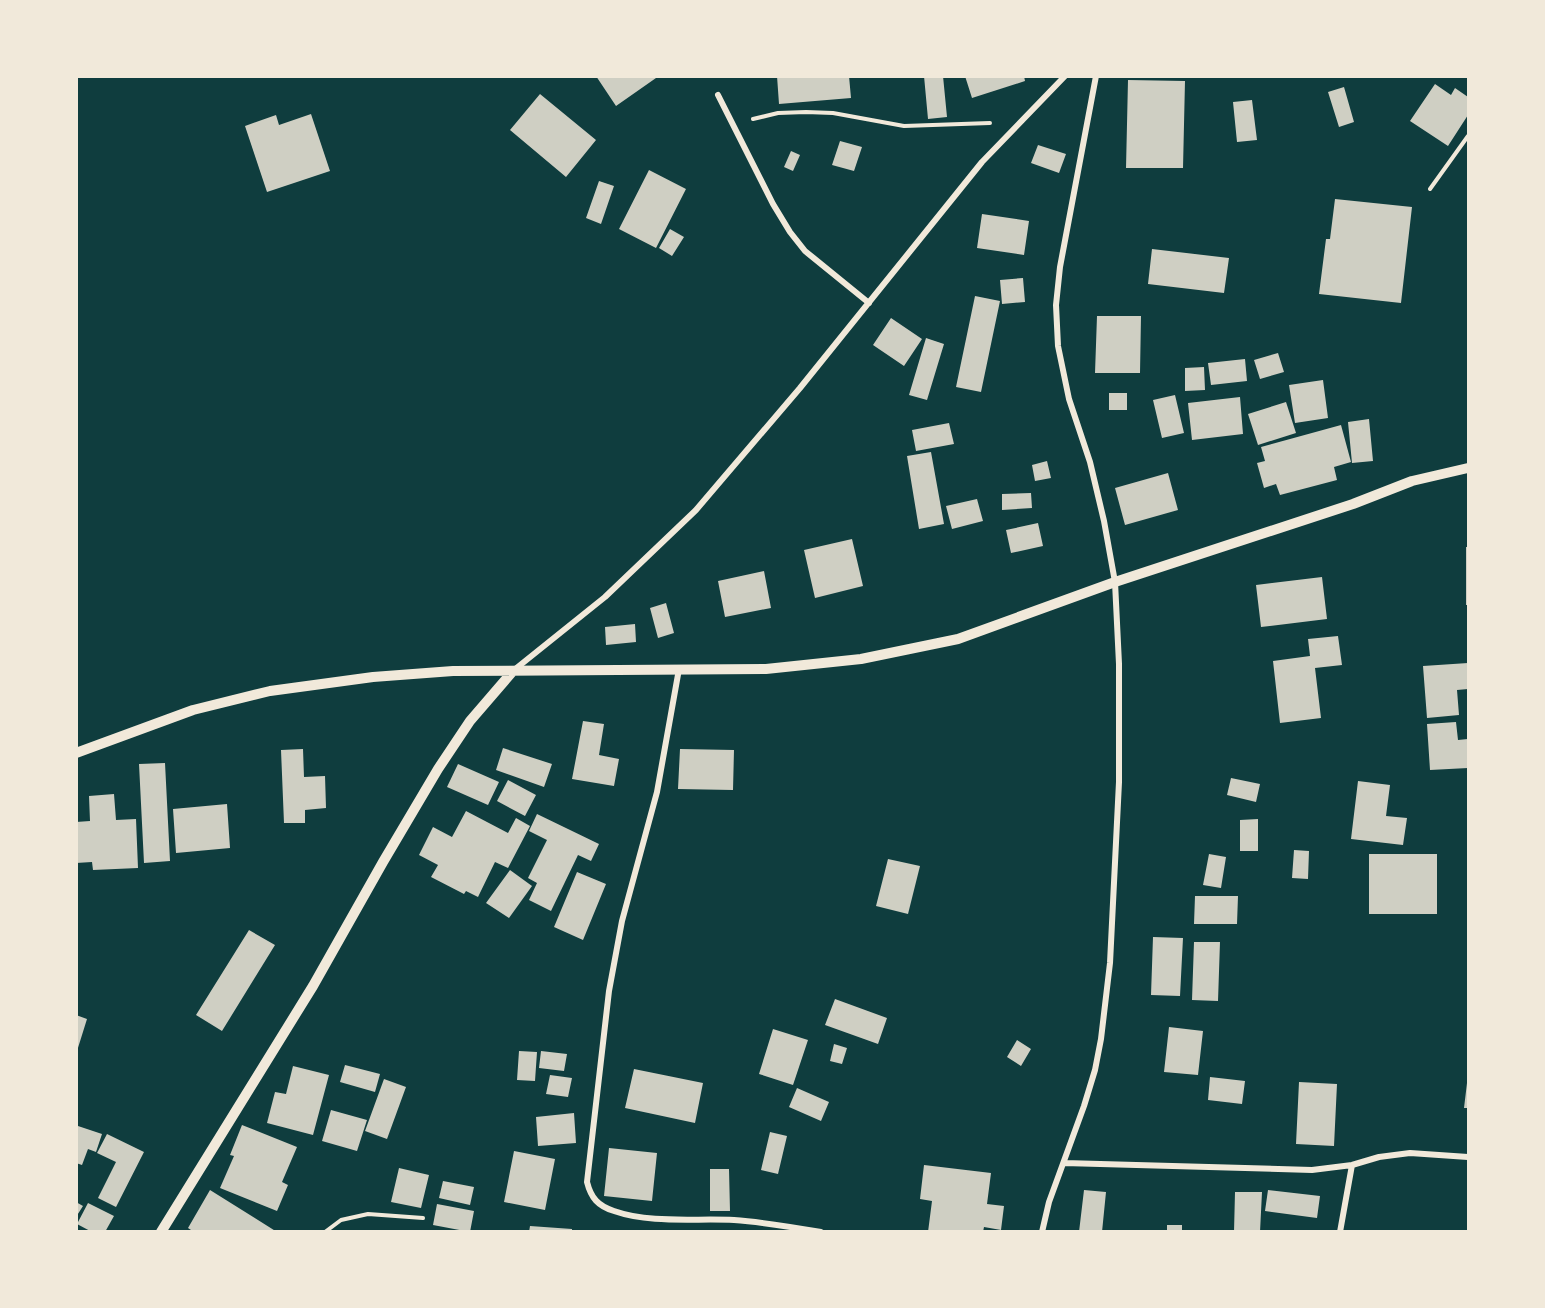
<svg xmlns="http://www.w3.org/2000/svg" width="1545" height="1308" viewBox="0 0 1545 1308" font-family="Karla,sans-serif">
  <style>
    .building { fill: #cfcfc3 }
    .lines { fill: none; stroke-linecap: round; stroke-linejoin: round }
    .path { stroke: #f1e9da; stroke-width: 4 }
    .minor { stroke: #f1e9da; stroke-width: 6 }
    .tertiary { stroke: #f1e9da; stroke-width: 10 }
  </style>
  <rect width="100%" height="100%" fill="#0f3d3e"/>
  <path class="building" d="M 596,76 L 655,76 L 656,78 L 616,106 Z
    M 777,76 L 849,76 L 851,98 L 779,104 Z
    M 924,76 L 943,76 L 947,117 L 928,119 Z
    M 965,76 L 1024,76 L 1025,81 L 972,98 Z
    M 1128,80 L 1185,81 L 1183,168 L 1126,168 Z
    M 1435,84 L 1451,95 L 1455,88 L 1468,97 L 1468,115 L 1448,146 L 1410,121 Z
    M 1344,87 L 1354,122 L 1339,127 L 1328,92 Z
    M 540,94 L 596,140 L 566,177 L 510,130 Z
    M 1252,100 L 1257,140 L 1237,142 L 1233,102 Z
    M 311,114 L 330,171 L 267,192 L 245,126 L 276,115 L 279,125 Z
    M 840,141 L 862,147 L 854,171 L 832,165 Z
    M 1038,145 L 1066,154 L 1059,173 L 1031,163 Z
    M 791,151 L 800,155 L 793,171 L 784,167 Z
    M 649,170 L 686,189 L 656,248 L 619,229 Z
    M 599,181 L 614,186 L 601,224 L 586,218 Z
    M 1335,199 L 1412,207 L 1401,303 L 1319,294 L 1326,239 L 1330,239 Z
    M 982,214 L 1029,221 L 1024,255 L 977,248 Z
    M 670,229 L 684,237 L 672,256 L 659,248 Z
    M 1152,249 L 1229,258 L 1224,293 L 1148,284 Z
    M 1023,278 L 1025,302 L 1002,304 L 1000,280 Z
    M 975,296 L 1000,301 L 981,392 L 956,387 Z
    M 1097,316 L 1141,316 L 1140,373 L 1095,373 Z
    M 891,318 L 922,339 L 904,366 L 873,345 Z
    M 926,338 L 944,344 L 927,400 L 909,395 Z
    M 1278,353 L 1284,372 L 1260,379 L 1254,360 Z
    M 1245,359 L 1247,381 L 1211,385 L 1208,363 Z
    M 1204,367 L 1205,390 L 1185,391 L 1185,368 Z
    M 1323,380 L 1328,418 L 1295,423 L 1289,385 Z
    M 1109,393 L 1127,393 L 1127,410 L 1109,410 Z
    M 1175,395 L 1184,433 L 1162,438 L 1153,400 Z
    M 1240,397 L 1243,434 L 1192,440 L 1188,403 Z
    M 1286,402 L 1296,433 L 1258,445 L 1248,414 Z
    M 1369,419 L 1373,461 L 1352,463 L 1348,422 Z
    M 949,423 L 954,444 L 916,451 L 912,430 Z
    M 1341,425 L 1351,462 L 1334,467 L 1337,480 L 1280,495 L 1276,484 L 1264,488 L 1257,463 L 1265,461 L 1261,447 Z
    M 931,452 L 944,524 L 919,529 L 907,456 Z
    M 1047,461 L 1051,478 L 1035,481 L 1032,465 Z
    M 1168,473 L 1178,510 L 1125,525 L 1115,488 Z
    M 1031,493 L 1032,508 L 1002,510 L 1002,494 Z
    M 977,499 L 983,521 L 952,529 L 946,506 Z
    M 1038,523 L 1043,546 L 1011,553 L 1006,530 Z
    M 852,539 L 863,586 L 815,598 L 804,550 Z
    M 1466,547 L 1468,547 L 1468,605 L 1466,605 Z
    M 764,571 L 771,608 L 725,617 L 718,581 Z
    M 1322,577 L 1327,619 L 1261,627 L 1256,585 Z
    M 666,603 L 674,633 L 658,638 L 650,608 Z
    M 635,624 L 636,642 L 606,645 L 605,627 Z
    M 1338,636 L 1342,665 L 1315,668 L 1321,718 L 1280,723 L 1273,661 L 1310,656 L 1308,639 Z
    M 1468,663 L 1468,689 L 1457,690 L 1459,715 L 1427,718 L 1423,666 Z
    M 583,721 L 604,724 L 599,755 L 619,759 L 614,786 L 572,779 Z
    M 1456,722 L 1458,740 L 1468,739 L 1468,768 L 1430,770 L 1427,724 Z
    M 503,748 L 552,764 L 544,787 L 496,770 Z
    M 303,749 L 304,777 L 325,776 L 326,808 L 305,810 L 305,823 L 284,823 L 281,750 Z
    M 680,749 L 734,750 L 733,790 L 678,789 Z
    M 165,763 L 170,861 L 144,863 L 139,764 Z
    M 458,764 L 499,782 L 488,805 L 447,787 Z
    M 1231,778 L 1260,784 L 1256,802 L 1227,795 Z
    M 508,780 L 536,795 L 525,816 L 497,801 Z
    M 1358,781 L 1390,785 L 1386,816 L 1407,818 L 1403,845 L 1351,839 Z
    M 114,794 L 116,820 L 136,819 L 138,868 L 93,870 L 92,862 L 76,863 L 76,822 L 90,821 L 89,796 Z
    M 227,804 L 230,848 L 176,853 L 173,809 Z
    M 466,811 L 508,833 L 516,818 L 530,826 L 508,868 L 495,862 L 478,897 L 466,891 L 464,894 L 431,877 L 438,865 L 419,855 L 433,827 L 452,837 Z
    M 537,814 L 599,844 L 591,861 L 578,855 L 551,911 L 529,900 L 537,883 L 528,878 L 547,840 L 529,831 Z
    M 1258,819 L 1258,851 L 1240,851 L 1240,820 Z
    M 1294,850 L 1309,851 L 1308,879 L 1292,878 Z
    M 1209,854 L 1226,857 L 1221,888 L 1203,885 Z
    M 1369,854 L 1437,854 L 1437,914 L 1369,914 Z
    M 888,859 L 920,866 L 908,914 L 876,906 Z
    M 510,870 L 532,886 L 509,918 L 486,903 Z
    M 577,872 L 606,884 L 583,940 L 554,927 Z
    M 1195,896 L 1238,896 L 1237,924 L 1194,924 Z
    M 249,930 L 275,945 L 222,1031 L 196,1015 Z
    M 1153,937 L 1183,938 L 1180,996 L 1151,995 Z
    M 1194,942 L 1220,942 L 1218,1001 L 1192,1000 Z
    M 835,999 L 887,1018 L 878,1044 L 825,1025 Z
    M 76,1015 L 87,1019 L 77,1051 L 76,1050 Z
    M 1169,1027 L 1203,1031 L 1198,1075 L 1164,1072 Z
    M 773,1029 L 808,1040 L 793,1085 L 759,1074 Z
    M 1017,1040 L 1031,1049 L 1021,1066 L 1007,1057 Z
    M 834,1044 L 847,1048 L 842,1064 L 830,1061 Z
    M 519,1051 L 537,1052 L 535,1081 L 517,1080 Z
    M 541,1051 L 567,1054 L 564,1071 L 539,1068 Z
    M 345,1065 L 380,1074 L 375,1092 L 340,1082 Z
    M 293,1066 L 329,1075 L 313,1135 L 267,1123 L 275,1092 L 286,1094 Z
    M 634,1069 L 703,1083 L 695,1123 L 625,1108 Z
    M 550,1075 L 572,1078 L 568,1097 L 546,1094 Z
    M 1210,1077 L 1245,1081 L 1242,1104 L 1208,1100 Z
    M 384,1079 L 406,1087 L 387,1139 L 365,1131 Z
    M 1299,1082 L 1337,1084 L 1334,1146 L 1296,1144 Z
    M 1467,1083 L 1468,1083 L 1468,1108 L 1464,1108 Z
    M 797,1088 L 829,1102 L 821,1121 L 789,1107 Z
    M 331,1110 L 367,1120 L 357,1151 L 322,1141 Z
    M 574,1113 L 576,1143 L 538,1146 L 536,1117 Z
    M 242,1125 L 297,1147 L 282,1182 L 288,1185 L 277,1211 L 220,1188 L 234,1156 L 230,1155 Z
    M 78,1126 L 102,1134 L 96,1152 L 88,1149 L 82,1165 L 76,1163 Z
    M 770,1132 L 787,1136 L 778,1174 L 761,1170 Z
    M 107,1134 L 144,1152 L 116,1207 L 98,1198 L 116,1162 L 97,1153 Z
    M 609,1148 L 657,1153 L 652,1201 L 604,1196 Z
    M 514,1151 L 555,1159 L 545,1210 L 504,1202 Z
    M 924,1165 L 991,1173 L 987,1204 L 1004,1206 L 1001,1230 L 984,1227 L 983,1232 L 928,1232 L 932,1201 L 920,1199 Z
    M 399,1168 L 429,1175 L 421,1208 L 391,1202 Z
    M 710,1169 L 729,1169 L 730,1211 L 710,1211 Z
    M 443,1181 L 474,1187 L 470,1205 L 439,1198 Z
    M 210,1190 L 277,1232 L 194,1232 L 188,1228 Z
    M 1084,1190 L 1106,1192 L 1102,1232 L 1079,1232 Z
    M 1268,1190 L 1320,1196 L 1317,1218 L 1265,1211 Z
    M 1235,1192 L 1262,1192 L 1260,1232 L 1234,1232 Z
    M 76,1202 L 83,1206 L 76,1217 Z
    M 88,1203 L 114,1216 L 105,1232 L 92,1232 L 77,1224 Z
    M 437,1204 L 474,1211 L 470,1232 L 433,1225 Z
    M 1167,1225 L 1182,1225 L 1182,1232 L 1167,1232 Z
    M 530,1226 L 572,1229 L 572,1232 L 529,1232 Z"/>
  <g class="lines">
    <path class="path" d="M 753,119 L 778,113 L 806,112 L 833,113 L 904,126 L 990,123
      M 1430,189 L 1468,136
      M 325,1232 L 341,1220 L 368,1214 L 423,1218"/>
    <path class="minor" d="M 718,95 L 773,204 L 790,232 L 805,251 L 869,303
      M 679,669 L 657,792 L 622,921 L 609,991 L 587,1182 C 591,1198 598,1206 614,1211 C 651,1224 695,1218 734,1220 C 763,1222 792,1227 821,1232
      M 514,670 L 605,597 L 696,510 L 800,388 L 982,162 L 1065,76
      M 1064,1163 L 1312,1170 L 1352,1165 L 1379,1157 L 1410,1153 L 1468,1157
      M 1042,1232 L 1049,1202 L 1084,1106 L 1095,1070 L 1101,1039 L 1110,963 L 1119,782 L 1119,664 L 1115,582 L 1104,521 L 1090,462 L 1069,399 L 1058,346 L 1056,305 L 1060,267 L 1096,76
      M 1340,1232 L 1352,1165"/>
    <path class="tertiary" d="M 76,753 L 193,710 L 270,691 L 373,677 L 453,671 L 766,669 L 861,659 L 958,639 L 1115,582 L 1353,504 L 1412,481 L 1468,468
      M 161,1232 L 313,986 L 383,862 L 438,769 L 470,721 L 513,671"/>
  </g>
  <rect width="1545" height="1308" fill="none" stroke="#f1e9da" stroke-width="156"/>
</svg>
